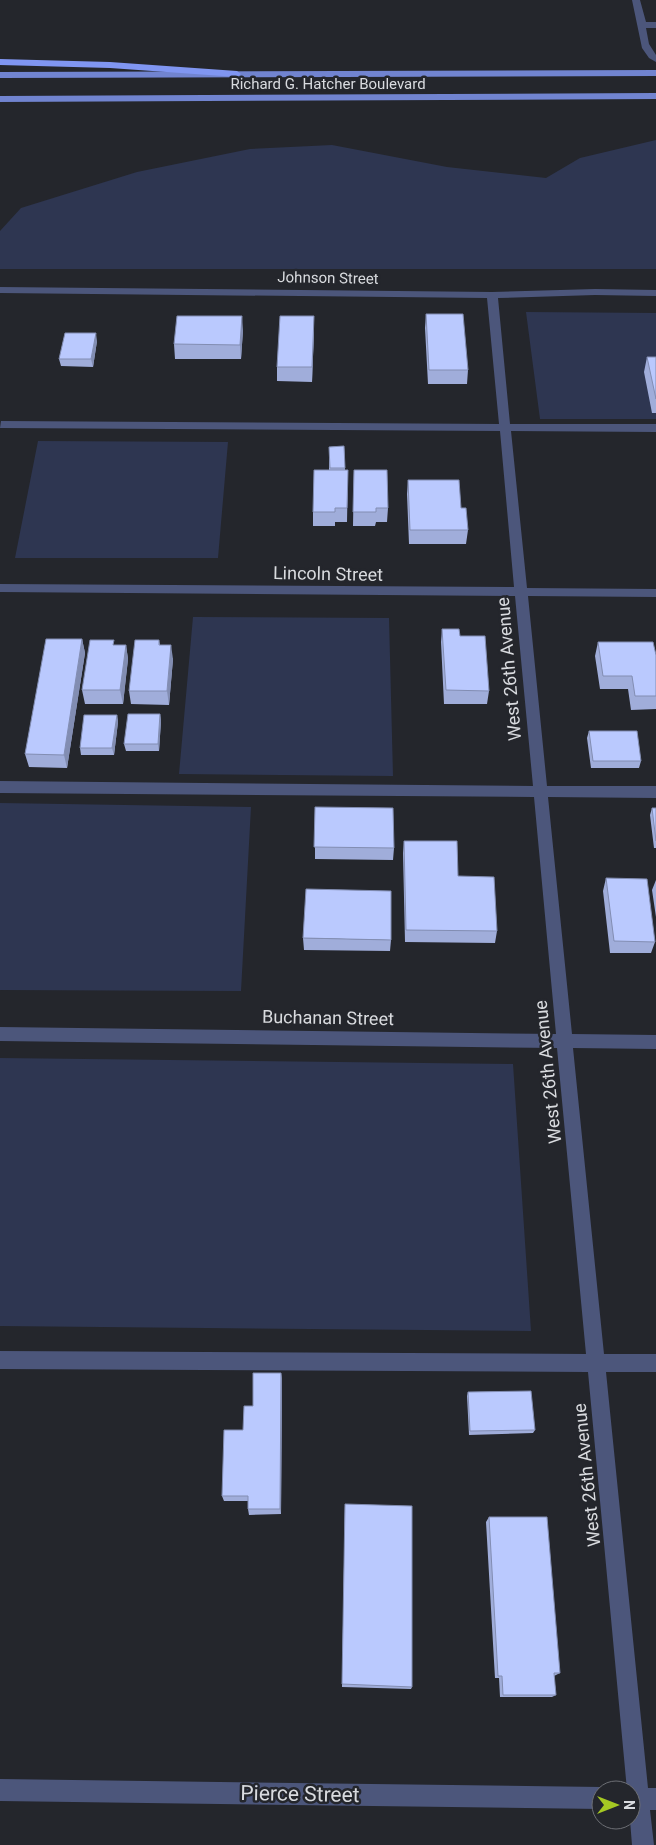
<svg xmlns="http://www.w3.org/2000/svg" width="656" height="1845" viewBox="0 0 656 1845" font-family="Roboto,sans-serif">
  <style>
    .green { fill: #2e3651 }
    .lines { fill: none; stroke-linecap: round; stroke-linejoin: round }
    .minor { fill: #4c567b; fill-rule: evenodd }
    .major { fill: #7184d0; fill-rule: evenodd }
    .highway { fill: #8096f2; fill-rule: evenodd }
    .wall { fill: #a0adda }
    .shaded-wall { fill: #828db2 }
    .building { fill: #bac9fe; stroke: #828db2 }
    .labels { text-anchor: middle; stroke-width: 5; stroke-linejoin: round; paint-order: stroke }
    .far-street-label { font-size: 15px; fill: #d9dbdf; stroke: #24262c }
    .street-label { font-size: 18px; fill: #d9dbdf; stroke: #24262c }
    .near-street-label { font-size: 21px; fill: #d9dbdf; stroke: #24262c }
  </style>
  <rect width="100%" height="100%" fill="#24262c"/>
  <path class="green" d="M 656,140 L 656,269 L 0,269 L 0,231 L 21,208 L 137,172 L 250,149 L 332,145 L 447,167 L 546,178 L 580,158 Z
    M 526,312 L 656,313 L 656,419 L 540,419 Z
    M 38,441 L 228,442 L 218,558 L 15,558 Z
    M 193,617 L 389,618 L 393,776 L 179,774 Z
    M 0,803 L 251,807 L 241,991 L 0,990 Z
    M 0,1058 L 513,1064 L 531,1331 L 0,1326 Z"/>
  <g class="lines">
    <path class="minor" d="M 632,0 L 640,0 L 646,22 L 656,22 L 656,28 L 646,28 L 649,44 L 656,55 L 656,62 L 649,58 L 642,48 Z
      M 0,287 L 492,292 L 595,289 L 656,290 L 656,296 L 595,295 L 498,298 L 510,424 L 656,424 L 656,432 L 511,431 L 527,588 L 656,589 L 656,597 L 528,596 L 547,786 L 656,786 L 656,798 L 548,797 L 572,1034 L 656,1035 L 656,1049 L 573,1048 L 604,1354 L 656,1354 L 656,1372 L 606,1372 L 648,1788 L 656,1788 L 656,1810 L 650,1810 L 654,1845 L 632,1845 L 630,1820 L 631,1790 L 627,1790 L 588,1372 L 0,1369 L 0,1351 L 586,1354 L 557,1048 L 0,1041 L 0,1027 L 556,1034 L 534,797 L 0,793 L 0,781 L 533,786 L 515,596 L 0,592 L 0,584 L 514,587 L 500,431 L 0,428 L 1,421 L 499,424 L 487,298 L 0,293 Z
      M 0,1779 L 601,1787 L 607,1790 L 601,1790 L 601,1809 L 0,1801 Z"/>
    <path class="major" d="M 656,70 L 656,76 L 0,78 L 0,72 Z
      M 656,93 L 656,99 L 0,102 L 0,96 Z"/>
    <path class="highway" d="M 0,59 L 110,62 L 237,71 L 241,74 L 237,77 L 110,68 L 0,65 Z"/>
  </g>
  <path class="wall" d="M 426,314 L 468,370 L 467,384 L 428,384 L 425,328 Z
    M 243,330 L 241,359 L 175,359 L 174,344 Z
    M 314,331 L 312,382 L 277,381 L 277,367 Z
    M 97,341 L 93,367 L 61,366 L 59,359 Z
    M 647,357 L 656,357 L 656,413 L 652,413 L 644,372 Z
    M 344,446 L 345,470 L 348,470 L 347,522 L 335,522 L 335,526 L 313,526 L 313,512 L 329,470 L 329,447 Z
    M 354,470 L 388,508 L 387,522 L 376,522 L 375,526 L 353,526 Z
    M 408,480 L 461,508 L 468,530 L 466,544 L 409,544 L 407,494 Z
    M 442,629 L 460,636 L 489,691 L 487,704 L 444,704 L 441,642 Z
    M 82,639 L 85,653 L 67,768 L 29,767 L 25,754 Z
    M 159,640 L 160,645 L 173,659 L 169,705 L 131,704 L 129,691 Z
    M 598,642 L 656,655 L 656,709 L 631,710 L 628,689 L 600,689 L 595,656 Z
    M 115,645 L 126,645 L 128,659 L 123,704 L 85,704 L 82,690 Z
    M 160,714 L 161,721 L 159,751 L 126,751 L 124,744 Z
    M 117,715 L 118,722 L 114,755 L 81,755 L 80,748 Z
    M 589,731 L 641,761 L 639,768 L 591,768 L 587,738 Z
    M 315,807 L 394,848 L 393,860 L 315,859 Z
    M 652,808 L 656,808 L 656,848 L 654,848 L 650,815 Z
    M 404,841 L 458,876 L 497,931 L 495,943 L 405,942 L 403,853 Z
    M 606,878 L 655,942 L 651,953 L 610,953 L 603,891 Z
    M 656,880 L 656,917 L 652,890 Z
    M 303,938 L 391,940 L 390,951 L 304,950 Z
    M 281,1373 L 282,1380 L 281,1514 L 249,1515 L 248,1509 L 248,1501 L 224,1501 L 222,1496 L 243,1430 L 253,1406 Z
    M 468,1392 L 535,1430 L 533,1433 L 469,1435 L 467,1396 Z
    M 345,1504 L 412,1687 L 411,1689 L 342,1687 Z
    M 489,1517 L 560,1673 L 554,1676 L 556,1695 L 552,1697 L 500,1697 L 499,1678 L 495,1678 L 486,1522 Z"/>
  <path class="shaded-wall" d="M 242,316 L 243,330 L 241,359 L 240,345 Z
    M 314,316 L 314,331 L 312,382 L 312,367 Z
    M 96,333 L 97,341 L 93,367 L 91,359 Z
    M 82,639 L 85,653 L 67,768 L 64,755 Z
    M 126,645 L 128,659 L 123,704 L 120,690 Z
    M 171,645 L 173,659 L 169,705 L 167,691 Z
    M 160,714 L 161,721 L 159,751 L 158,744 Z
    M 117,715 L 118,722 L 114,755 L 112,748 Z
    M 281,1373 L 282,1380 L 281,1514 L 280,1509 Z"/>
  <path class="building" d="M 426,314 L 463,314 L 468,370 L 429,370 Z
    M 177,316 L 242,316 L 240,345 L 174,344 Z
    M 280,316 L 314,316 L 312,367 L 277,367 Z
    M 65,333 L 96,333 L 91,359 L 59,359 Z
    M 647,357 L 656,357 L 656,399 Z
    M 344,446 L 345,468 L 330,468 L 329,447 Z
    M 314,470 L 348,470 L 347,508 L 335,508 L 335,512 L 313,512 Z
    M 354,470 L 387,470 L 388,508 L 376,508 L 376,512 L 353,512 Z
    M 408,480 L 459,480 L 461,508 L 466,508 L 468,530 L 410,530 Z
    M 442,629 L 459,629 L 460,636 L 485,636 L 489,691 L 446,690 Z
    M 46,639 L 82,639 L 64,755 L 25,754 Z
    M 90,640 L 114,640 L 113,645 L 126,645 L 120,690 L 82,690 Z
    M 135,640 L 159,640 L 159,645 L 171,645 L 167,691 L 129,691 Z
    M 598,642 L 653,642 L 656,655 L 656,696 L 635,696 L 632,676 L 603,676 Z
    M 128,714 L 160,714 L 158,744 L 124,744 Z
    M 84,715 L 117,715 L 112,748 L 80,748 Z
    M 589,731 L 637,731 L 641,761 L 593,761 Z
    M 315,807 L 393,808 L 394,848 L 314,847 Z
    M 652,808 L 656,808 L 656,841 Z
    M 404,841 L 457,841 L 458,876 L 494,877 L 497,931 L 406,930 Z
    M 606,878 L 647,879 L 655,942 L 614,941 Z
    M 306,889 L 391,891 L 391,940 L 303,938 Z
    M 253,1373 L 281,1373 L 280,1509 L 248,1509 L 248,1496 L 222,1496 L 224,1430 L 243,1430 L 244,1406 L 253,1406 Z
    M 531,1391 L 535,1430 L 470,1431 L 468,1392 Z
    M 345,1504 L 412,1506 L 412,1687 L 342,1684 Z
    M 489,1517 L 547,1517 L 560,1673 L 554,1673 L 556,1695 L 503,1695 L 502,1676 L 498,1676 Z"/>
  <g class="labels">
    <g class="far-street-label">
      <text x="328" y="89">Richard G. Hatcher Boulevard</text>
      <text transform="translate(328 278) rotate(1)" y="5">Johnson Street</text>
    </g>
    <g class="street-label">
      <text transform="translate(328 574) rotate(1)" y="6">Lincoln Street</text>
      <text transform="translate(509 669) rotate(-95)" y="6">West 26th Avenue</text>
      <text transform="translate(328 1018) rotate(1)" y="6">Buchanan Street</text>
      <text transform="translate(548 1072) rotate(-96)" y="6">West 26th Avenue</text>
      <text transform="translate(587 1475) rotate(-96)" y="6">West 26th Avenue</text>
    </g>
    <g class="near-street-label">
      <text transform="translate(300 1794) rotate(1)" y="7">Pierce Street</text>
    </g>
  </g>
  <g transform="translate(616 1805) rotate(90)"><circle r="24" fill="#24262c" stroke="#6c6e74"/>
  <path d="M0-4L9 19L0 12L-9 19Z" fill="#a5c823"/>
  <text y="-8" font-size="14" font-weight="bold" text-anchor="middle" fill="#d9dbdf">N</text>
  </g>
</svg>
